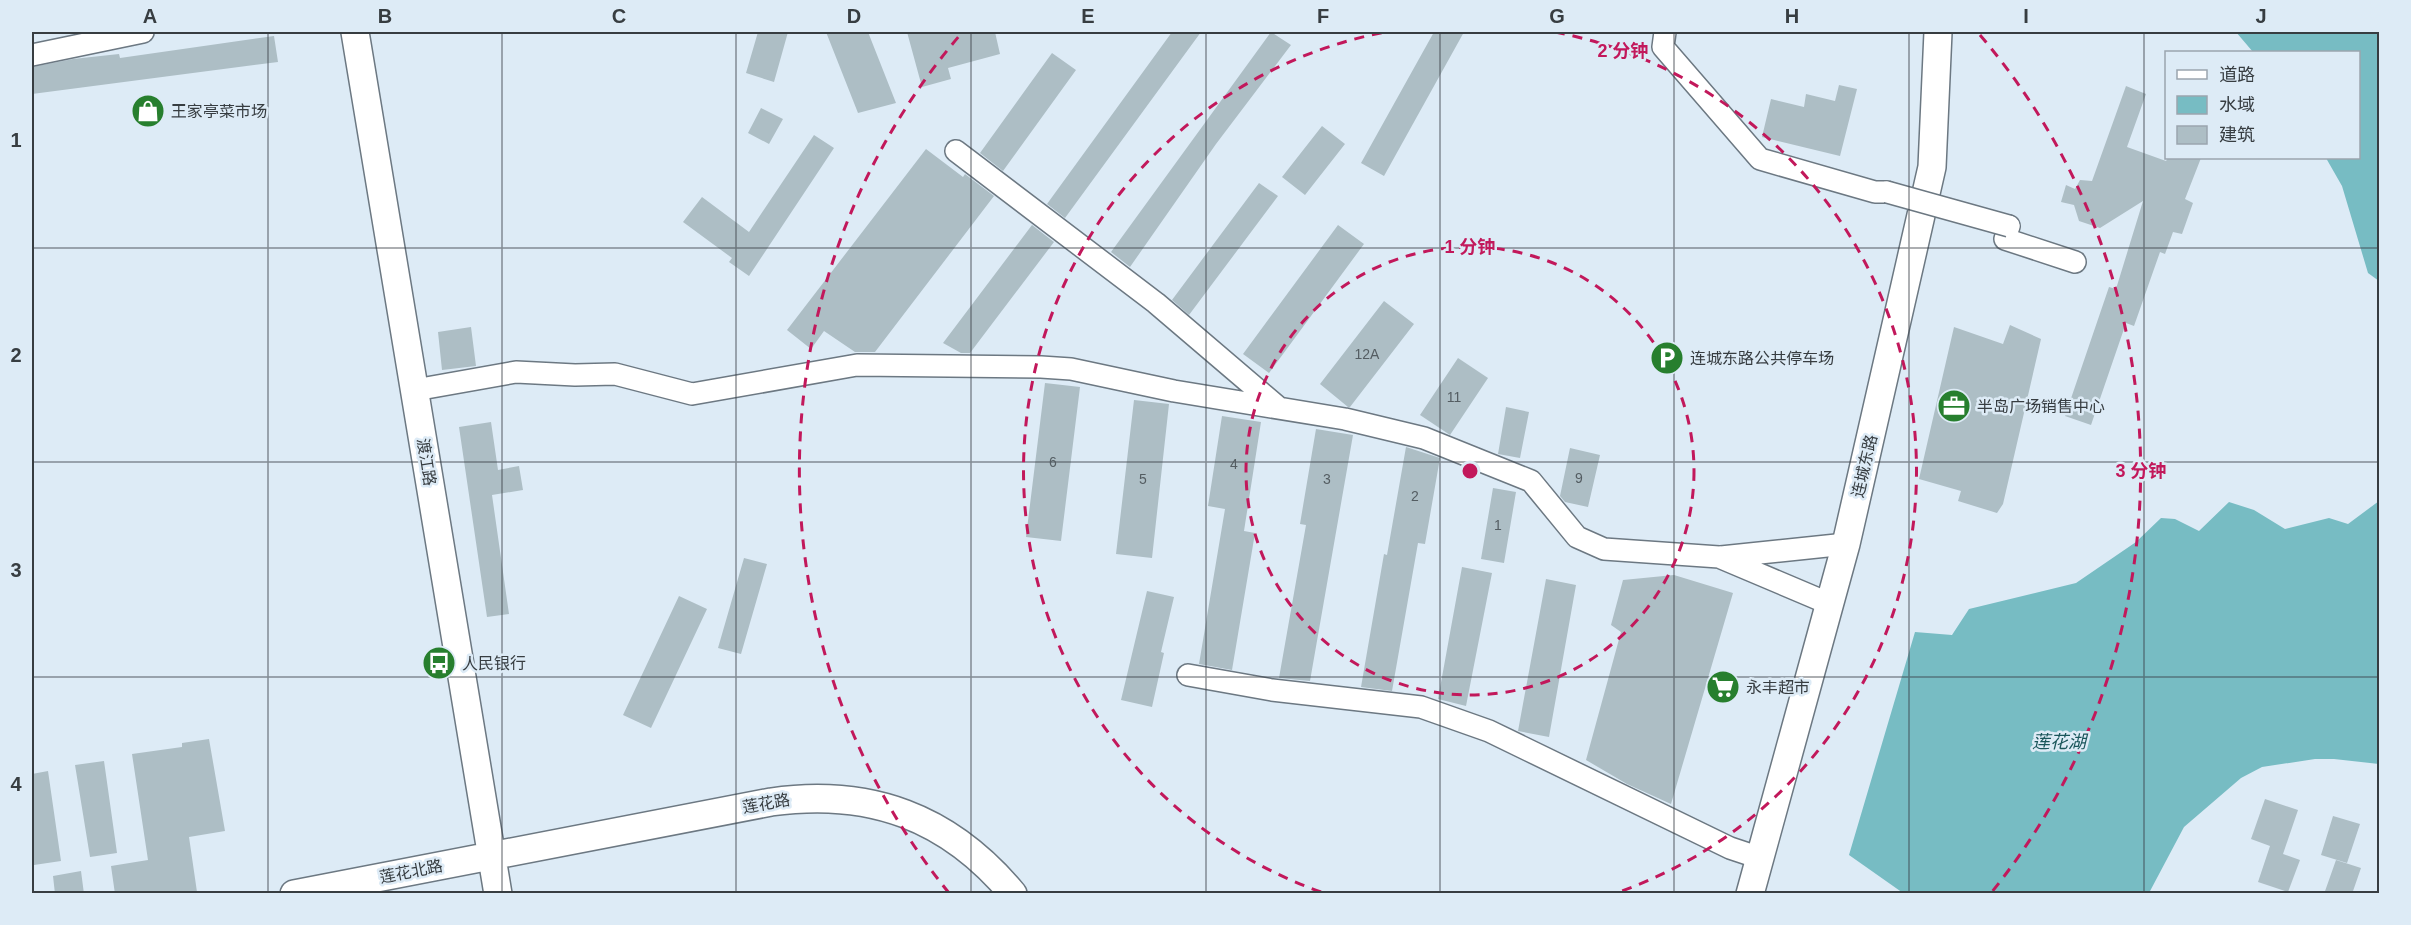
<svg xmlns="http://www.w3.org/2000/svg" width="2411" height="925" viewBox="0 0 2411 925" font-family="Arial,'Noto Sans SC',sans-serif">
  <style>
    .water { fill: #77bcc3 }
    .building { fill: #adbec5 }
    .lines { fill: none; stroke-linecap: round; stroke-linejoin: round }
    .minor-casing { stroke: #6c7882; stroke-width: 24 }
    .major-casing { stroke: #6c7882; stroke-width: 30 }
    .minor { stroke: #fff; stroke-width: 21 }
    .major { stroke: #fff; stroke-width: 27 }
    .minor-bridge-casing { stroke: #6c7882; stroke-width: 24; stroke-linecap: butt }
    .minor-bridge { stroke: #fff; stroke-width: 21 }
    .grid { fill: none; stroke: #373d41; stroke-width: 1.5; stroke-opacity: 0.55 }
    .ring { fill: none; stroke: #c2185b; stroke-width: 3; stroke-dasharray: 10 8 }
    .labels { text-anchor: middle; stroke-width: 5; stroke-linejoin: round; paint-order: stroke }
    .number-label { font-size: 14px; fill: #545d62 }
    .poi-label { font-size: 16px; fill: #373d41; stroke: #ddebf6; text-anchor: start }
    .street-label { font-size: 16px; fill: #373d41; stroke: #ddebf6 }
    .water-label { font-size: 18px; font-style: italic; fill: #1a565b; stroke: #ddebf6 }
    .centre { fill: #c2185b; stroke: #ddebf6; stroke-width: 3 }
    .ring-label { font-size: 18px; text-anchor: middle; font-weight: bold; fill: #c2185b; stroke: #ddebf6; stroke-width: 5; stroke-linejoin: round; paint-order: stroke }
    .neatline { fill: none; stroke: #373d41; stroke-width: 2 }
    .grid-label { font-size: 20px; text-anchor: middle; font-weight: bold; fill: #373d41 }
  </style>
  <rect width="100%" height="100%" fill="#ddebf6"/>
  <path class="water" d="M 2236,32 L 2379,32 L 2379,281 L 2368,273 L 2342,186 L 2326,158 L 2358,158 L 2358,52 L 2253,52 Z
    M 2379,501 L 2379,764 L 2334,759 L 2315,759 L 2262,767 L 2241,778 L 2184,827 L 2149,893 L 1903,893 L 1849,855 L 1915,632 L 1952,635 L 1969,609 L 2076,583 L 2136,542 L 2161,518 L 2175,519 L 2199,531 L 2229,502 L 2254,510 L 2285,529 L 2329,518 L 2348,524 Z"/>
  <path class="building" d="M 758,32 L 788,32 L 774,82 L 746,73 Z
    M 826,32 L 868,32 L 896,103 L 858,113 Z
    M 907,32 L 995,32 L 1000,54 L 948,68 L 951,79 L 922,87 Z
    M 1172,32 L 1201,32 L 1065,218 L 1047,204 Z
    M 1271,32 L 1291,45 L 1216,144 L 1130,267 L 1111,252 Z
    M 1434,32 L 1464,32 L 1384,176 L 1361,163 Z
    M 274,36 L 278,62 L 32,94 L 32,67 L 73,59 L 119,54 L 120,58 Z
    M 1052,53 L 1076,70 L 1003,171 L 980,153 Z
    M 1839,85 L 1857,89 L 1840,156 L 1762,137 L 1771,99 L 1804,107 L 1806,94 L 1835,101 Z
    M 2126,86 L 2146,94 L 2127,147 L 2166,161 L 2168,158 L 2201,158 L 2185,199 L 2193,203 L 2182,234 L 2173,232 L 2165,254 L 2160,252 L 2134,326 L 2126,323 L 2091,425 L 2065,416 L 2109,287 L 2116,289 L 2143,201 L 2100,228 L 2079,221 L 2074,205 L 2061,202 L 2066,185 L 2075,189 L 2080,180 L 2092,181 Z
    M 761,108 L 783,119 L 769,144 L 748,133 Z
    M 1322,126 L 1345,144 L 1305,195 L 1282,177 Z
    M 814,135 L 834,148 L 749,276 L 729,262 L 732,258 L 683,222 L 702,197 L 749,232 Z
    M 926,149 L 963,177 L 965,174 L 994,196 L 875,352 L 855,352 L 824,331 L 811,349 L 787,330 Z
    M 1259,183 L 1278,196 L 1189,315 L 1172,300 Z
    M 1032,225 L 1054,242 L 970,353 L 961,353 L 943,343 Z
    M 1338,225 L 1364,244 L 1269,373 L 1243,354 Z
    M 1384,301 L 1414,324 L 1350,407 L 1348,407 L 1320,384 Z
    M 2010,325 L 2041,339 L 2003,504 L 1997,513 L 1958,501 L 1961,491 L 1919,479 L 1954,327 L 2003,344 Z
    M 471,327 L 476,366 L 442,370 L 438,332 Z
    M 1458,358 L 1488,378 L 1450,435 L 1420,415 Z
    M 1045,383 L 1080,387 L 1061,541 L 1026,537 Z
    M 1134,400 L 1169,404 L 1152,558 L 1116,554 Z
    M 1506,407 L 1529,412 L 1520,458 L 1498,454 Z
    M 1222,416 L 1261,422 L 1244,531 L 1255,533 L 1232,670 L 1199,664 L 1225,509 L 1208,506 Z
    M 491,422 L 498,470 L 519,466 L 523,490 L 492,495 L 509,614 L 487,617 L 459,427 Z
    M 1316,429 L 1353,435 L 1310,681 L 1279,678 L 1306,525 L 1300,524 Z
    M 1406,447 L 1440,458 L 1425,544 L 1418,543 L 1392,691 L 1361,687 L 1384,554 L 1387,555 Z
    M 1570,448 L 1600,455 L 1588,507 L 1565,502 L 1560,496 Z
    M 1493,488 L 1516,492 L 1504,563 L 1481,559 Z
    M 744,558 L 767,564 L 741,654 L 718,648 Z
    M 1462,567 L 1492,573 L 1466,706 L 1438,699 Z
    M 1674,575 L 1733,593 L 1671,804 L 1627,784 L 1586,760 L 1621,632 L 1611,625 L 1623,580 Z
    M 1546,579 L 1576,585 L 1549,737 L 1518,731 Z
    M 1147,591 L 1174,597 L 1161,652 L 1164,653 L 1152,707 L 1121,700 Z
    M 679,596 L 707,609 L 651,728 L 623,715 Z
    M 209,739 L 225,831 L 189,837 L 197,892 L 115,894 L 111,866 L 148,860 L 132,754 L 182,747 L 182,743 Z
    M 104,761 L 117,853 L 90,857 L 75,765 Z
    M 48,771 L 61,861 L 34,865 L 32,851 L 32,774 Z
    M 2265,799 L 2298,810 L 2283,854 L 2300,860 L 2288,892 L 2258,882 L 2270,846 L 2251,839 Z
    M 2333,816 L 2360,824 L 2347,863 L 2321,855 Z
    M 2336,860 L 2361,868 L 2352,894 L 2324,894 Z
    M 81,871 L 84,894 L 55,894 L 53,876 Z"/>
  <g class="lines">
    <g class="minor-casing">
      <path id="minor" d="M 1665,32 L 1663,47 L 1760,159 L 1875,192 L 1887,192
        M 32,55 L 143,32
        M 956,151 L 1156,303 L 1279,408
        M 2009,226 L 2005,239 L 2075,262
        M 415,390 L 516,372 L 575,375 L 615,374 L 692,394 L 857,365 L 1041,367 L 1071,369 L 1174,391 L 1345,419 L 1424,438 L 1531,481 L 1577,537 L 1604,549 L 1719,557 L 1830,604
        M 1721,557 L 1846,544
        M 1188,675 L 1272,690 L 1421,707 L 1489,731 L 1730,848 L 1760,858"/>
    </g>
    <g class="major-casing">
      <path id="major" d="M 355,32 L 498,894
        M 294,894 L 771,802 C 870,788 949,817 1013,894
        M 1750,894 L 1846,544 L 1932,167 L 1938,32"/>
    </g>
    <use href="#minor" class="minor"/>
    <use href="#major" class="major"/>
    <g class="minor-bridge-casing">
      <path id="minor-bridge" d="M 1887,192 L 2009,226"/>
    </g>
    <use href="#minor-bridge" class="minor-bridge"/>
  </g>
  <path class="grid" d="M 268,32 L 268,894M 502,32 L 502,894M 736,32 L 736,894M 971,32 L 971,894M 1206,32 L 1206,894M 1440,32 L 1440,894M 1674,32 L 1674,894M 1909,32 L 1909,894M 2144,32 L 2144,894M 32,248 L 2380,248M 32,462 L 2380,462M 32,677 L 2380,677"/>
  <g class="ring">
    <circle cx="1470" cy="471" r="224"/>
    <path d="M1321 892A447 447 0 0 1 1385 32M1555 32A447 447 0 0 1 1619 892"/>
    <path d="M949 893A671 671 0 0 1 960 35M1980 35A671 671 0 0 1 1991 893"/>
  </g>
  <defs>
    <g id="shop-disc" transform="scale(1.725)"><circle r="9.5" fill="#277f2e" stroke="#ddebf6"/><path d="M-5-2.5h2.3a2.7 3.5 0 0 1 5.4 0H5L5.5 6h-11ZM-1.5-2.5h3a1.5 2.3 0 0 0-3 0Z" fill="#fff"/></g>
    <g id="parking-disc" transform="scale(1.725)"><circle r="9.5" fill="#277f2e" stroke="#ddebf6"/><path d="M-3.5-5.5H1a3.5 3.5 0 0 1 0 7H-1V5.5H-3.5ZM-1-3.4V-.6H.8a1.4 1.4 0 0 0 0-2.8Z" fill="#fff"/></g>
    <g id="office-disc" transform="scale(1.725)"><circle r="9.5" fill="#277f2e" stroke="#ddebf6"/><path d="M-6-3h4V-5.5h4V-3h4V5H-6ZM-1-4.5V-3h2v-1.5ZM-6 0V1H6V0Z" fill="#fff"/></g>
    <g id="bus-disc" transform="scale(1.725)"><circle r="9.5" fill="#277f2e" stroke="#ddebf6"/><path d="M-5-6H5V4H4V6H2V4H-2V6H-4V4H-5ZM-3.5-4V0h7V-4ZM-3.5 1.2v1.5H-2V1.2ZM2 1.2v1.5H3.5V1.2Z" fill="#fff"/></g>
    <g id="supermarket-disc" transform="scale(1.725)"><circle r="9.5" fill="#277f2e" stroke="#ddebf6"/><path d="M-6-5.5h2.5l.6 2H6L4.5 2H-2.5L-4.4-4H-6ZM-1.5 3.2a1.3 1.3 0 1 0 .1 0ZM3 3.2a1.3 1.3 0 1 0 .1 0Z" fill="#fff"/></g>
  </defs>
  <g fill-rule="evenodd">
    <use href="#shop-disc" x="148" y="111"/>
    <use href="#parking-disc" x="1667" y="358"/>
    <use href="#office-disc" x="1954" y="406"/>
    <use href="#bus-disc" x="439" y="663"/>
    <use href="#supermarket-disc" x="1723" y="687"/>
  </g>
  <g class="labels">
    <g class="number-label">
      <text x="1367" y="359">12A</text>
      <text x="1454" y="402">11</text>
      <text x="1053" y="467">6</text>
      <text x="1234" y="469">4</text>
      <text x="1579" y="483">9</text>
      <text x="1143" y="484">5</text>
      <text x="1327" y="484">3</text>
      <text x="1415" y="501">2</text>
      <text x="1498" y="530">1</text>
    </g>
    <g class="poi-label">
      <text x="171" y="117">王家亭菜市场</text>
      <text x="1690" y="364">连城东路公共停车场</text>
      <text x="1977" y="412">半岛广场销售中心</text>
      <text x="462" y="669">人民银行</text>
      <text x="1746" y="693">永丰超市</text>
    </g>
    <g class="street-label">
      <text transform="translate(427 462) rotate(81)" y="6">渡江路</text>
      <text transform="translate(1864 466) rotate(-77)" y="6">连城东路</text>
      <text transform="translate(766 803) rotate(-10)" y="6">莲花路</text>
      <text transform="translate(411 871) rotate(-11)" y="6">莲花北路</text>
    </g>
    <g class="water-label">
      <text x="2059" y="748">莲花湖</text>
    </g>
  </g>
  <circle cx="1470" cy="471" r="9" class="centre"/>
  <g class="ring-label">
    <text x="1623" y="57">2 分钟</text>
    <text x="1470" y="253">1 分钟</text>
    <text x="2141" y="477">3 分钟</text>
  </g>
  <rect width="2411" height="925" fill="none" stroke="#ddebf6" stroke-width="66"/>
  <rect x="2165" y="51" width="195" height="108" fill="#ddebf6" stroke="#9ba5ae" stroke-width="1.5"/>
  <rect x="2177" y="70" width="30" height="9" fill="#ffffff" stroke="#9ba5ae" stroke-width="1.5"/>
  <text x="2219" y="81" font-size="18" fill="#373d41">道路</text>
  <rect x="2177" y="96" width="30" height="18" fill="#77bcc3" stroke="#9ba5ae" stroke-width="1.5"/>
  <text x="2219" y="111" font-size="18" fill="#373d41">水域</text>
  <rect x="2177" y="126" width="30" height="18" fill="#adbec5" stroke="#9ba5ae" stroke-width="1.5"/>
  <text x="2219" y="141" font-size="18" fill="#373d41">建筑</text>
  <rect x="33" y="33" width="2345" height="859" class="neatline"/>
  <g class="grid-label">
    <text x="150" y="23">A</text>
    <text x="385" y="23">B</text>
    <text x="619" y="23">C</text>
    <text x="854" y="23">D</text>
    <text x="1088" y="23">E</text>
    <text x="1323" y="23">F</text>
    <text x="1557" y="23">G</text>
    <text x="1792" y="23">H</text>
    <text x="2026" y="23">I</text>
    <text x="2261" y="23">J</text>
    <text x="16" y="147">1</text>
    <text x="16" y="362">2</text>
    <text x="16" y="577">3</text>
    <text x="16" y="791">4</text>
  </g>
</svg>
